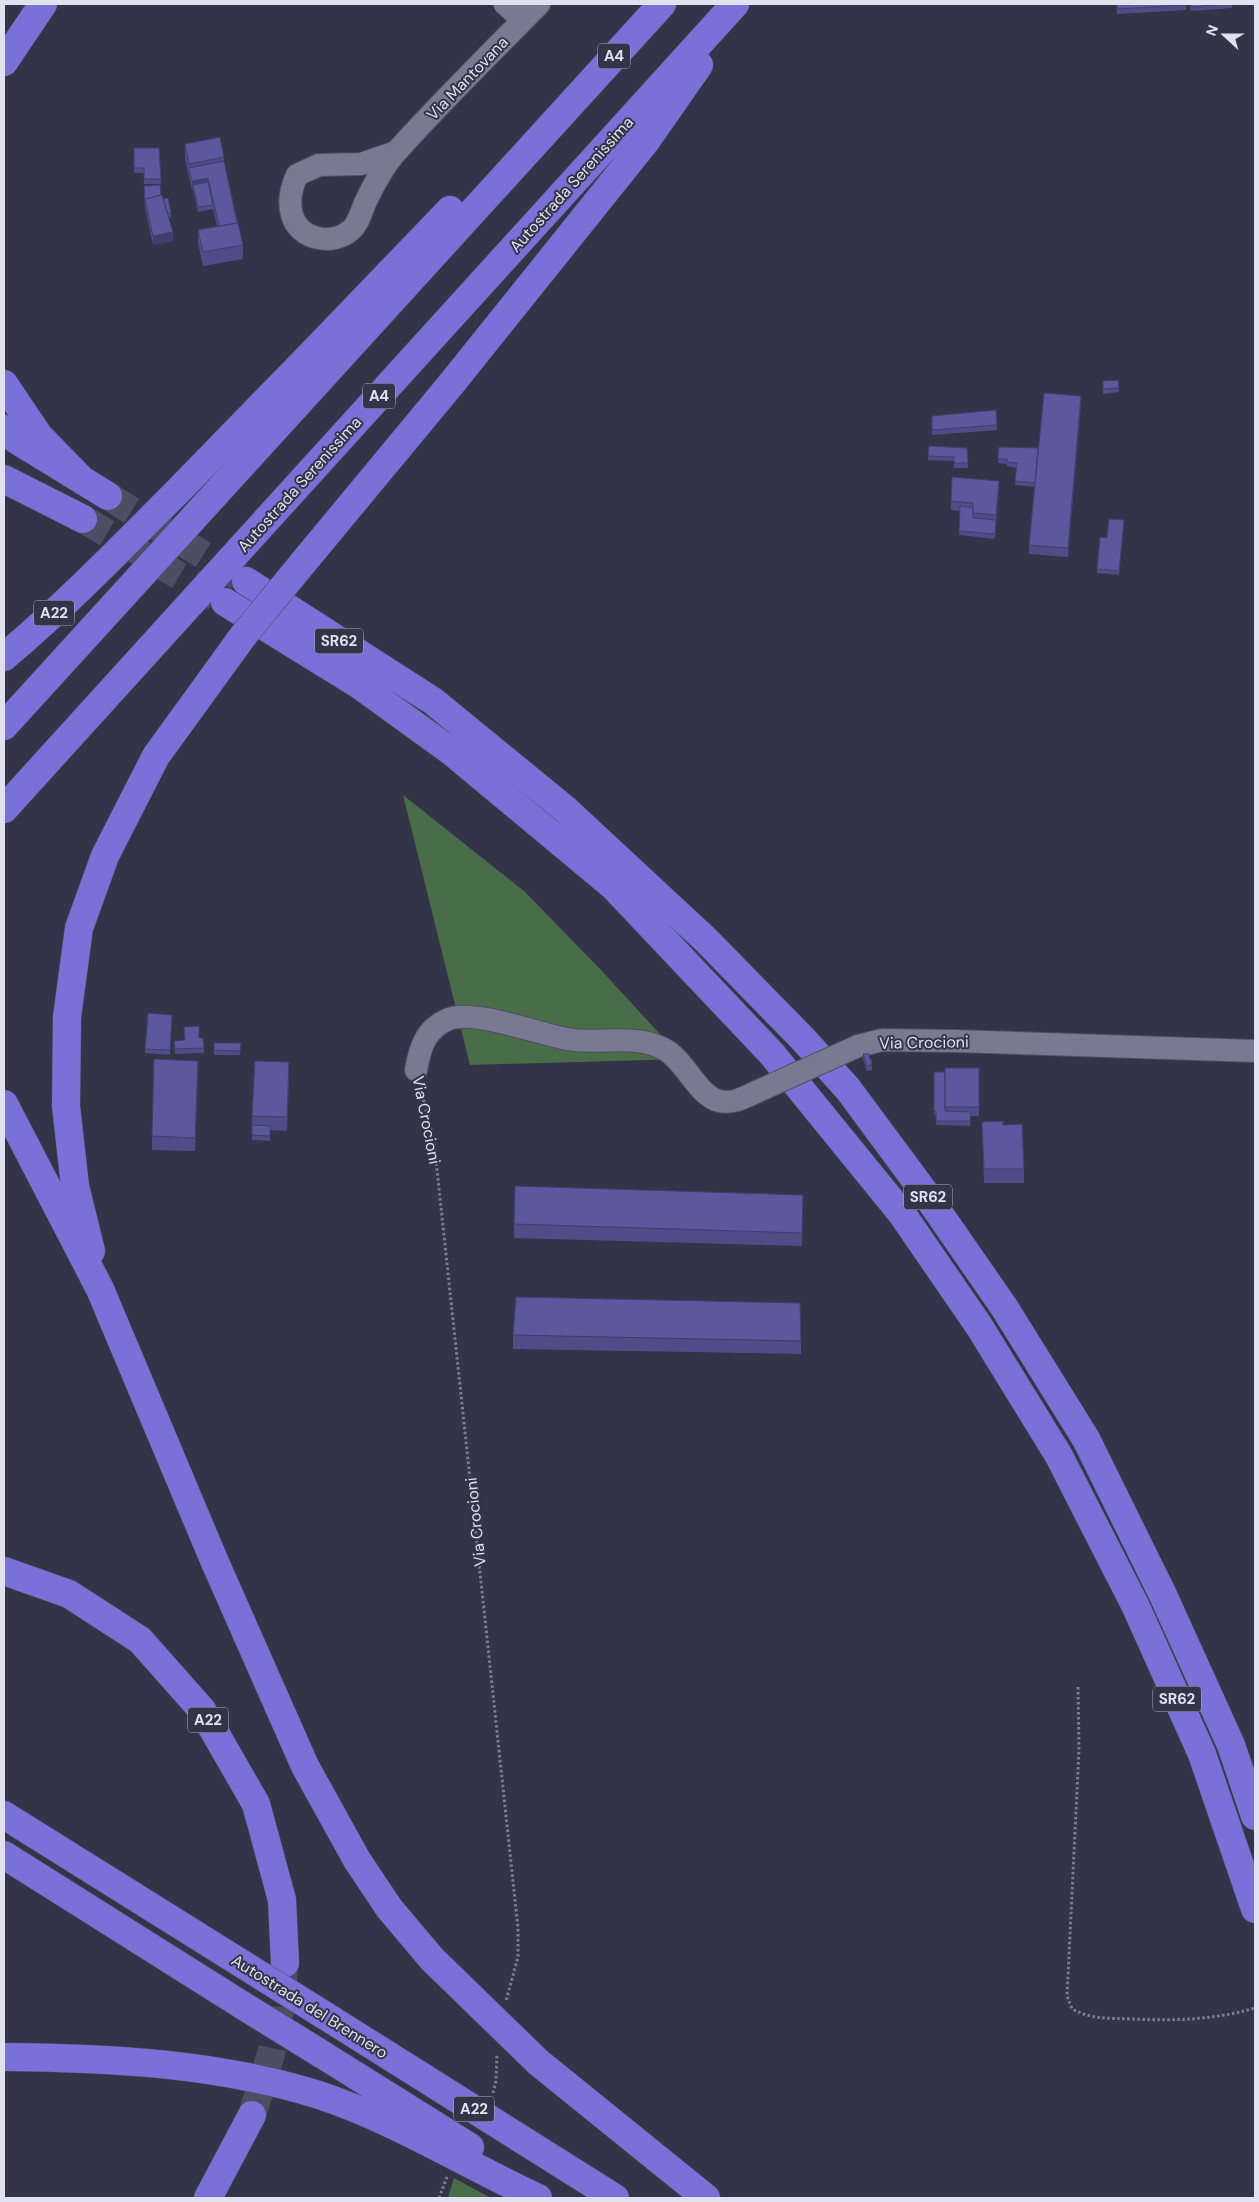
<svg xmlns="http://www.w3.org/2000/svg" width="1259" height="2202" viewBox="0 0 1259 2202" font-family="'DM Sans',sans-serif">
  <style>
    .green { fill: #496c49 }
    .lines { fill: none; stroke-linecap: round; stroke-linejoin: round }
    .highway-tunnel { stroke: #4e4e62; stroke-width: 28; stroke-dasharray: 28 14; stroke-linecap: butt }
    .minor-casing { stroke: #4f4f60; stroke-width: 24 }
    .highway-casing { stroke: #4f4f60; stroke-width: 29 }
    .path { stroke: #7d7d8f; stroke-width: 3; stroke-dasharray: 2.5 2.5; stroke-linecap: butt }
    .minor { stroke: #797a91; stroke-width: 22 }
    .highway { stroke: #7970d8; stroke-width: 28 }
    .minor-bridge-casing { stroke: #4f4f60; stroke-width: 24; stroke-linecap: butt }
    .highway-bridge-casing { stroke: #4f4f60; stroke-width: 29; stroke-linecap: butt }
    .minor-bridge { stroke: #797a91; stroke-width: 22 }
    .highway-bridge { stroke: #7970d8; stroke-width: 28 }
    .wall { fill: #4f4c87 }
    .shaded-wall { fill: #403e6e }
    .building { fill: #5c589d; stroke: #403e6e }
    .labels { text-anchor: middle; stroke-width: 4; stroke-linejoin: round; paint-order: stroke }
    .shield { fill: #343449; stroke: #adadbd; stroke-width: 1 }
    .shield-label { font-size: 15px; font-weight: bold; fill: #e1e1ef }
    .street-label { font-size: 16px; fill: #e1e1ef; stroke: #343449 }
  </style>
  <rect width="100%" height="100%" fill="#343449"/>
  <path class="green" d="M 403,795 L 524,891 L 600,969 L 683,1059 L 470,1065 Z
    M 454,2178 L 491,2198 L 448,2198 Z"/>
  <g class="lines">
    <path class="highway-tunnel" d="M 108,496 L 242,579
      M 83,519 L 224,602
      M 252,2115 L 271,2054 L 280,2011 L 284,1968"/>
    <g class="minor-casing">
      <path id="minor" d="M 505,4 L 523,20
        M 396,152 L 361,164 L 319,165 L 297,175 C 291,188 288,201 292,215 C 299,240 333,246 351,230 C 359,223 361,212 365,203 C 373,186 384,165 397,151 C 442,101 491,53 539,4
        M 858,1046 L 882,1040 L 955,1041 L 1255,1051
        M 416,1070 C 420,1047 426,1028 449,1019 C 473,1009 539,1034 567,1039 C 599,1045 634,1033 664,1049 C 685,1060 697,1095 719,1101 C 735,1105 750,1094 765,1088"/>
    </g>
    <g class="highway-casing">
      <path id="highway" d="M 4,62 L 43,4
        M 4,384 L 39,436 L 83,481
        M 4,429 L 15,439 L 108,496
        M 4,479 L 83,519
        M 302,564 L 452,383 L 646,141 L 699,65
        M 246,581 L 433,701 L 565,809 L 706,940 L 802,1038 L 848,1089 L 925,1193 L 1004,1307 L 1086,1439 L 1163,1595 L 1231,1745 L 1255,1816
        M 225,602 L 358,684 L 452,752 L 613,886 L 772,1054 L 902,1214 L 979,1326 L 1059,1456 L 1136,1607 L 1202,1754 L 1255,1909
        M 4,657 C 66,605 122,547 179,490 C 270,397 360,304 450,210
        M 4,726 L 662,4
        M 4,809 L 735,4
        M 4,1104 L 100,1289 L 214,1560 L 305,1766 L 357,1860 L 389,1908 L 432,1959 L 538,2062 L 706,2198
        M 91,1251 L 75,1186 L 66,1106 L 67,1017 L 79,928 L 105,856 L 156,756 L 243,636
        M 4,1571 L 69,1594 L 140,1640 L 202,1710 L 256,1804 L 282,1900 L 285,1963
        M 4,1815 L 263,1977
        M 4,1855 L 242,2005
        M 332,2020 L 615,2198
        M 323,2055 L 470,2147
        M 4,2057 C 109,2058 217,2063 319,2095 C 395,2120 465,2164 538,2198
        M 208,2198 L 252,2115"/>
    </g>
    <path class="path" d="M 421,1090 L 434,1142 L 518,1928 L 518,1957 L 506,2001
      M 1078,1687 L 1079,1750 L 1067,1996 L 1072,2009 C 1093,2020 1109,2018 1132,2019 C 1175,2021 1214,2020 1255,2008
      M 493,2093 L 496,2081 L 497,2055
      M 439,2198 L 447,2177"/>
    <use href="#minor" class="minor"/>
    <use href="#highway" class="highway"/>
    <g class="minor-bridge-casing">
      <path id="minor-bridge" d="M 765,1088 L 858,1046"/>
    </g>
    <g class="highway-bridge-casing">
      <path id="highway-bridge" d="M 243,636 L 302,564
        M 263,1977 L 332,2020
        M 242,2005 L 323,2055"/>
    </g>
    <use href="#minor-bridge" class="minor-bridge"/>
    <use href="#highway-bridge" class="highway-bridge"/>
  </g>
  <path class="wall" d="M 1116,4 L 1186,4 L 1186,10 L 1117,14 Z
    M 1190,4 L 1232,4 L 1232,8 L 1191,11 Z
    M 185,144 L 224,157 L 224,161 L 243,245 L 243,259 L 203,266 L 198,243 L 198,230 L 217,226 L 213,209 L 198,212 L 193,190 L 192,190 L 185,158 Z
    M 134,148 L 159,148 L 161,184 L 144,184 L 144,173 L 134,173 Z
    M 144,186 L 161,195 L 171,213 L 171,218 L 169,218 L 173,241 L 153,245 L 145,208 Z
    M 1103,381 L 1119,388 L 1119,392 L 1103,394 Z
    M 1081,405 L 1068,557 L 1029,554 L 1029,545 L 1035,487 L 1015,485 L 1017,468 L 1007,466 L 1007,464 L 998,463 L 999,447 L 1038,448 Z
    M 996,410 L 997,430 L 932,435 L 932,416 Z
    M 929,446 L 967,448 L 968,468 L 954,468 L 954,461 L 928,460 Z
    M 999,490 L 995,539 L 959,535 L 960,511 L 951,510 L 951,501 Z
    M 1124,525 L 1119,575 L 1097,573 L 1097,569 L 1107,538 Z
    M 172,1015 L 170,1055 L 145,1053 L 145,1049 Z
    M 199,1038 L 203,1038 L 204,1053 L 175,1054 L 174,1041 L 185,1040 Z
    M 214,1043 L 241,1043 L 240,1055 L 214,1055 Z
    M 863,1054 L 870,1059 L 872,1065 L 872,1070 L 867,1071 L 863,1059 Z
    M 979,1068 L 979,1116 L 971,1116 L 970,1126 L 936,1125 L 936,1115 L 934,1115 L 934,1072 L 945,1072 Z
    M 198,1074 L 195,1151 L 152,1150 L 152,1136 Z
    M 289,1076 L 287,1131 L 270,1130 L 270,1141 L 252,1140 L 252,1116 Z
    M 982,1122 L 1003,1125 L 1024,1169 L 1024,1183 L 984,1183 Z
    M 803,1208 L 802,1246 L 514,1238 L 514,1224 Z
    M 513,1335 L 801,1341 L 801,1354 L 513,1349 Z"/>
  <path class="shaded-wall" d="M 208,178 L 208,187 L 193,185 L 193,190 L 192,190 L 192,181 Z
    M 173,232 L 173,241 L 153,245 L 153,236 Z
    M 1081,396 L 1081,405 L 1068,557 L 1068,548 Z
    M 999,481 L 999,490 L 995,539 L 996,515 Z
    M 198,1061 L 198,1074 L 195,1151 L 195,1138 Z"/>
  <path class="building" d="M 1117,4 L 1186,4 L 1186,5 L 1117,9 Z
    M 1191,4 L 1226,4 L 1191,7 Z
    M 220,137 L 224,157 L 189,164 L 185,144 Z
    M 134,148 L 159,148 L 161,179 L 144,179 L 144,168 L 134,168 Z
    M 224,161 L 237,223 L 219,226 L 208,178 L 192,181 L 189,168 Z
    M 208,182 L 213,205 L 198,207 L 193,185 Z
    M 160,185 L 161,195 L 145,199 L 145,203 L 144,186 Z
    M 162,195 L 173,232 L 153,236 L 145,199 Z
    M 168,198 L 171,213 L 168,214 L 163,199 Z
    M 238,223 L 243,245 L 203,252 L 198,230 Z
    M 1118,380 L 1119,388 L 1103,389 L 1103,381 Z
    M 1044,393 L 1081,396 L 1068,548 L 1029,545 Z
    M 996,410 L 997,425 L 932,430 L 932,416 Z
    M 929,446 L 967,448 L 968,463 L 954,463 L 954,457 L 928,456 Z
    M 999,447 L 1038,448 L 1035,483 L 1015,481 L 1017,463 L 1007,462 L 1007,459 L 998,459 Z
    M 952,477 L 999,481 L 996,515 L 973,513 L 973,503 L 951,501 Z
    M 960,506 L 973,508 L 973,518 L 996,520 L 995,534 L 959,531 Z
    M 1109,519 L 1124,520 L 1119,571 L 1097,569 L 1100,537 L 1107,538 Z
    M 148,1013 L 172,1015 L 170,1050 L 145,1049 Z
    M 199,1026 L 199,1038 L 203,1038 L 204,1048 L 175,1049 L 174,1041 L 185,1040 L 184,1027 Z
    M 214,1043 L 241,1043 L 240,1051 L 214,1050 Z
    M 863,1054 L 869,1054 L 870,1059 L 871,1059 L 872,1065 L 867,1066 Z
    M 154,1059 L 198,1061 L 195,1138 L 152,1136 Z
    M 255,1061 L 289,1062 L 287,1117 L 252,1116 Z
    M 945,1068 L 979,1068 L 979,1107 L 945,1107 Z
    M 934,1072 L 945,1072 L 945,1111 L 971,1112 L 970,1121 L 936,1121 L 936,1111 L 934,1111 Z
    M 1003,1121 L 1003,1125 L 1022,1124 L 1024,1169 L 984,1169 L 982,1122 Z
    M 252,1125 L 270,1126 L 270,1136 L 252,1135 Z
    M 515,1186 L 803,1195 L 802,1233 L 514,1224 Z
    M 516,1297 L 800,1303 L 801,1341 L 513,1335 Z"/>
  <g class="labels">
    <g class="shield">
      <rect x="598" y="43.5" width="32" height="25" rx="4"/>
      <rect x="363" y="383.5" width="32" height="25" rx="4"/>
      <rect x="34" y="600.5" width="40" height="25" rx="4"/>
      <rect x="315" y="628.5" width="48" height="25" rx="4"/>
      <rect x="904" y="1184.5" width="48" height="25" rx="4"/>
      <rect x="1153" y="1686.5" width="48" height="25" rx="4"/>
      <rect x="188" y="1707.5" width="40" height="25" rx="4"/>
      <rect x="454" y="2096.5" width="40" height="25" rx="4"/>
    </g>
    <g class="shield-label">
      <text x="614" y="61">A4</text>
      <text x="379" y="401">A4</text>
      <text x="54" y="618">A22</text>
      <text x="339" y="646">SR62</text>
      <text x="928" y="1202">SR62</text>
      <text x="1177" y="1704">SR62</text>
      <text x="208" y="1725">A22</text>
      <text x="474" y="2114">A22</text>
    </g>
    <g class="street-label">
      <text transform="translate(467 78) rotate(-46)" y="6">Via Mantovana</text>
      <text transform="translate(571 184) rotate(-48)" y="6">Autostrada Serenissima</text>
      <text transform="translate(299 484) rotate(-48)" y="6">Autostrada Serenissima</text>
      <text transform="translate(924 1042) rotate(-1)" y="6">Via Crocioni</text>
      <text transform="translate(427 1120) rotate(79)" y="6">Via Crocioni</text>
      <text transform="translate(475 1522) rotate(-96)" y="6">Via Crocioni</text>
      <text transform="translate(310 2006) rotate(32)" y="6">Autostrada del Brennero</text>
    </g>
  </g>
  <rect width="1259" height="2202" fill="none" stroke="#e1e1ef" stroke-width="10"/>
  <g transform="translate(1224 35) rotate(291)" stroke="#343449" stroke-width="4" paint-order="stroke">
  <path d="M0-4L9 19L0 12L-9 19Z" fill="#e1e1ef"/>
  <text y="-8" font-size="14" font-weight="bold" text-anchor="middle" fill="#e1e1ef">N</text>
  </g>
</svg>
